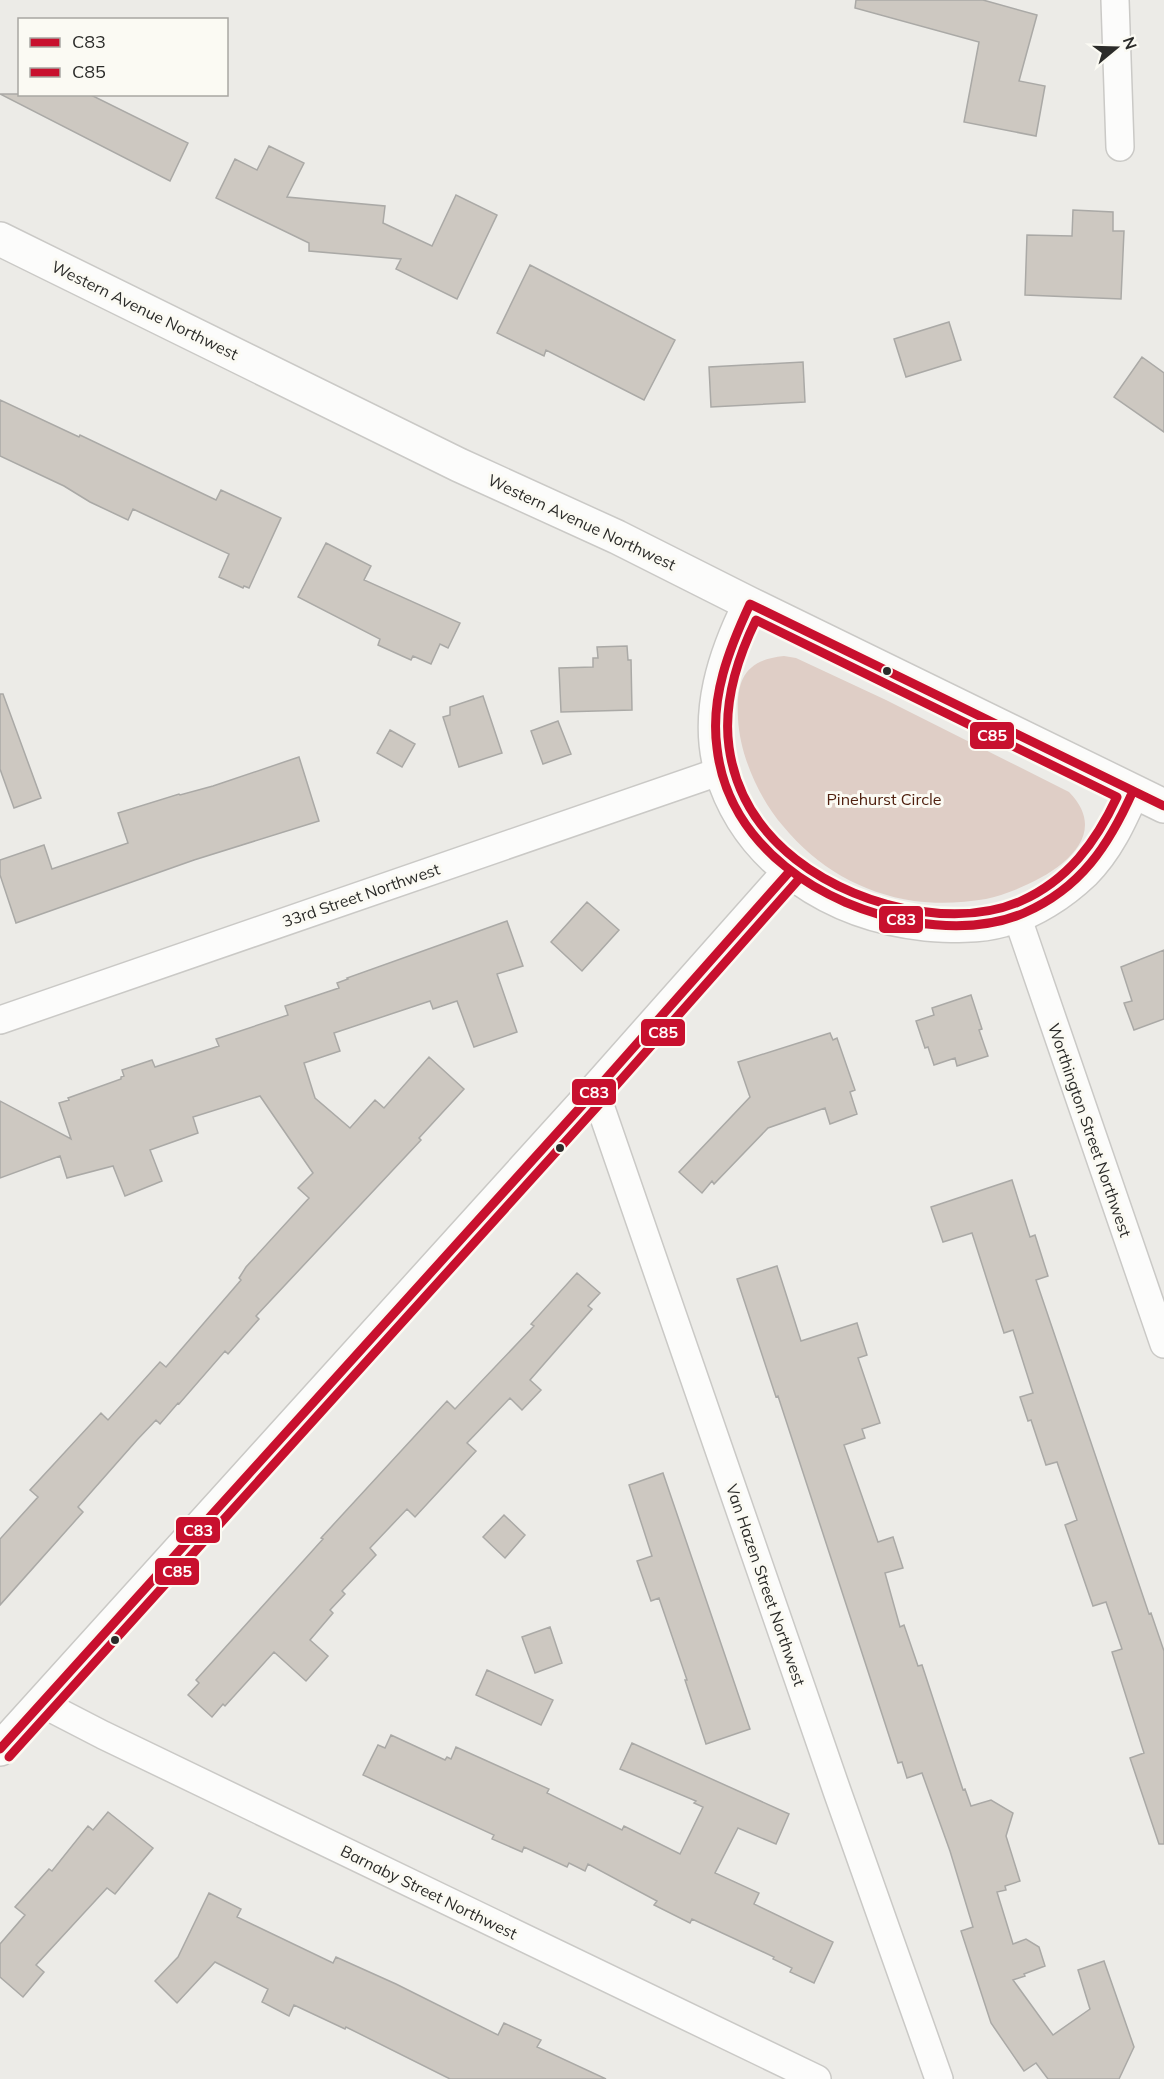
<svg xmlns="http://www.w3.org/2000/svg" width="1164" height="2079" viewBox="0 0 1164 2079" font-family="Mulish,sans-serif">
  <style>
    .green { fill: #dfcec6 }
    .building { fill: #cdc8c1; stroke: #aaa9a6; stroke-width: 1.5 }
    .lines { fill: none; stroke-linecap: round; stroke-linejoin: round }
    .street-casing { stroke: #cac9c6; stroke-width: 30 }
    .secondary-casing { stroke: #cac9c6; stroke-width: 36 }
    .street { stroke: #fcfcfb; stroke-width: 27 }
    .secondary { stroke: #fcfcfb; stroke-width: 33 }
    .bus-1-casing { stroke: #fbfaf3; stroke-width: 14 }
    .bus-2-casing { stroke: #fbfaf3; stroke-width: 14 }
    .bus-1 { stroke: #c8102e; stroke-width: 9 }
    .bus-2 { stroke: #c8102e; stroke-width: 9 }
    .bus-dot { fill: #2b2b29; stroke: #fbfaf3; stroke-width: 2 }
    .labels { text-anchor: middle; stroke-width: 6; stroke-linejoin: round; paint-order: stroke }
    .street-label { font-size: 16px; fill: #2b2b29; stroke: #fbfaf3 }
    .park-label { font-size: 16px; fill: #50200f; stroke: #fbfaf3 }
    .line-badge { stroke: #fbfaf3; stroke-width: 2 }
    .badge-label { font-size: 16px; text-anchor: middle; font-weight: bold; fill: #fff }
  </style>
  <rect width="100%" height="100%" fill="#ecebe7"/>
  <path class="green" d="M 784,656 L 796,658 L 886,700 L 1069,792 C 1122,846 1030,889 986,899 C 963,903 937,904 914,901 C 861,893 817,867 783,826 C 759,798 740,756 738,719 C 736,682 743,660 784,656 Z"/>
  <path class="building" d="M 856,0 L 983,0 L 1037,15 L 1019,81 L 1045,86 L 1036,136 L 964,122 L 979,42 L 855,8 Z
    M 0,94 L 89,94 L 188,143 L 170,181 Z
    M 269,146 L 304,163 L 287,197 L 385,206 L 383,223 L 432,246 L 456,195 L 497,215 L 457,299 L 396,269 L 401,259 L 309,251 L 309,243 L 216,198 L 235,159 L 257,170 Z
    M 1073,210 L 1113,212 L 1113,231 L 1124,231 L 1121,299 L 1025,295 L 1027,235 L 1072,236 Z
    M 530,265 L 675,340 L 644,400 L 546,350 L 544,356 L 497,333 Z
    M 949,322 L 961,360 L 906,377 L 894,339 Z
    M 1142,357 L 1164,373 L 1164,432 L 1114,397 Z
    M 803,362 L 805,402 L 711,407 L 709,367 Z
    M 0,400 L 79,437 L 80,435 L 216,500 L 221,490 L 281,518 L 249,588 L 244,586 L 243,588 L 219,577 L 229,554 L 133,509 L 128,520 L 90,502 L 64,486 L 0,456 Z
    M 326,543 L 371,566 L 364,580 L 460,623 L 448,648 L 440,644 L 431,664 L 413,656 L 411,660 L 378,645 L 380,639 L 298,597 Z
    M 627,646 L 628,660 L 631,660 L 632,710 L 561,712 L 559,668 L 593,667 L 593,658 L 598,658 L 597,647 Z
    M 0,694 L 3,694 L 41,798 L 14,808 L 0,769 Z
    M 483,696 L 502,753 L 459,767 L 443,717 L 450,715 L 450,707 Z
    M 558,721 L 571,754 L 543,764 L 531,731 Z
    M 390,730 L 415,744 L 402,767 L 377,753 Z
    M 299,757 L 319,821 L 194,860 L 16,923 L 0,875 L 0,860 L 44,845 L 52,869 L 128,843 L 118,813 L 179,794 L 180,795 L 213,786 Z
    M 587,902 L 619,930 L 582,971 L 551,942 Z
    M 507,921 L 523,966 L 497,974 L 517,1032 L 474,1047 L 457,1001 L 433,1009 L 430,1001 L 334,1033 L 340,1051 L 304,1063 L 315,1098 L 350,1128 L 375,1100 L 384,1108 L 429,1057 L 464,1089 L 419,1138 L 421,1140 L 256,1316 L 259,1319 L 228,1354 L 225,1351 L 179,1404 L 178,1403 L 160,1424 L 156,1420 L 137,1440 L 78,1507 L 83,1512 L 0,1605 L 0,1539 L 38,1497 L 30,1490 L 101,1413 L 108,1420 L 160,1362 L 166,1367 L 241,1280 L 239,1278 L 246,1267 L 309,1198 L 298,1188 L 313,1173 L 260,1096 L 193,1117 L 198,1133 L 150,1150 L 162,1181 L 125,1196 L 113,1166 L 67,1178 L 60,1156 L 0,1178 L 0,1101 L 71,1139 L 59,1103 L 69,1100 L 68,1098 L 121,1079 L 121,1077 L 124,1076 L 122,1070 L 152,1060 L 155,1067 L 219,1046 L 216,1039 L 288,1015 L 285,1006 L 339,988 L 337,983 L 348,979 L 347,978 Z
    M 1164,950 L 1164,1019 L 1134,1030 L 1124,1003 L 1132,1001 L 1121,967 Z
    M 971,995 L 982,1029 L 979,1030 L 988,1056 L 957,1066 L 955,1058 L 934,1065 L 928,1047 L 925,1048 L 916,1021 L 934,1015 L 932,1008 Z
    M 830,1033 L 833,1040 L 837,1038 L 855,1090 L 850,1092 L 857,1114 L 830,1124 L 825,1108 L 768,1128 L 714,1184 L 712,1181 L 702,1193 L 679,1172 L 750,1097 L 738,1062 Z
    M 1012,1180 L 1030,1237 L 1035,1235 L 1048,1276 L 1036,1280 L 1149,1614 L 1151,1613 L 1164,1651 L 1164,1844 L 1159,1844 L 1130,1758 L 1144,1753 L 1112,1652 L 1122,1649 L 1106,1602 L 1093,1606 L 1065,1525 L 1077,1520 L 1057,1462 L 1046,1465 L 1031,1420 L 1028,1421 L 1020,1397 L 1033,1393 L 1013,1330 L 1004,1333 L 972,1233 L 943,1242 L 931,1207 Z
    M 777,1266 L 801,1341 L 857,1323 L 867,1355 L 858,1358 L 880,1423 L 862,1429 L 865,1438 L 844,1445 L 878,1542 L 893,1537 L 903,1568 L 885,1573 L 900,1627 L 904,1625 L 918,1666 L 922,1665 L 963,1790 L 965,1789 L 971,1806 L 991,1800 L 1013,1813 L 1006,1836 L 1020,1881 L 1005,1886 L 1006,1890 L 997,1892 L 1013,1944 L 1026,1939 L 1039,1947 L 1045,1966 L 1024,1974 L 1025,1976 L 1013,1980 L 1053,2035 L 1090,2009 L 1078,1970 L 1104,1961 L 1134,2047 L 1119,2079 L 1048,2079 L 1036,2063 L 1024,2071 L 991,2023 L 961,1931 L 973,1927 L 950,1851 L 922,1773 L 907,1778 L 902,1762 L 898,1763 L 778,1396 L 776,1397 L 737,1279 Z
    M 577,1273 L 600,1293 L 588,1306 L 592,1309 L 530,1380 L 541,1390 L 522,1410 L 510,1398 L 467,1443 L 476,1451 L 415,1517 L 407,1509 L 370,1548 L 376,1555 L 342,1591 L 345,1594 L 330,1610 L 333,1613 L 310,1640 L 328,1656 L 306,1681 L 274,1652 L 225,1706 L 223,1704 L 212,1717 L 188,1695 L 199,1683 L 196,1680 L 323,1539 L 321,1538 L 447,1401 L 455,1409 L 534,1326 L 531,1324 Z
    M 663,1473 L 750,1729 L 706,1744 L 685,1680 L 687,1680 L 659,1598 L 651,1601 L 637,1561 L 652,1556 L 629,1485 Z
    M 504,1515 L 525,1535 L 505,1558 L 483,1537 Z
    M 550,1627 L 562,1663 L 535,1673 L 522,1637 Z
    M 487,1670 L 553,1700 L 541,1725 L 476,1695 Z
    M 391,1735 L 445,1760 L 447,1757 L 451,1759 L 456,1747 L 549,1789 L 547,1793 L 622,1830 L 624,1826 L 680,1854 L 703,1807 L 694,1803 L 696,1801 L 620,1769 L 632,1743 L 789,1814 L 776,1844 L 738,1828 L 715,1873 L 759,1893 L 754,1904 L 833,1942 L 814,1983 L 790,1972 L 792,1968 L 773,1959 L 774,1957 L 692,1919 L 690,1923 L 654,1905 L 657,1901 L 588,1864 L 585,1871 L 569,1863 L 567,1867 L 524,1847 L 522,1852 L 492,1839 L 494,1835 L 363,1775 L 378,1745 L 385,1748 Z
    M 108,1812 L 153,1848 L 115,1894 L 107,1888 L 36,1965 L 44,1972 L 23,1997 L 0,1977 L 0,1944 L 25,1915 L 15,1907 L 49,1869 L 52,1871 L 88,1826 L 93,1830 Z
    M 209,1893 L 241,1909 L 237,1917 L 333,1963 L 336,1957 L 396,1984 L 498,2035 L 504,2023 L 541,2040 L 537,2047 L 606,2079 L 450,2079 L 346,2027 L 345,2029 L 294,2005 L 289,2016 L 262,2002 L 268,1989 L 215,1962 L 177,2003 L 155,1981 L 178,1957 Z"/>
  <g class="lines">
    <g class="street-casing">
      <path id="street" d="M 1115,0 L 1120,147
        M 1017,916 L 1164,1344
        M 0,1020 L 721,771
        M 595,1091 L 837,1791 L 939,2079
        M 41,1703 L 103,1735 L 817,2079"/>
    </g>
    <g class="secondary-casing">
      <path id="secondary" d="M 0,239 L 459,465 L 617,537 L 750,604 L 1164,806
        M 750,604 C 725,654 705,713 721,770 C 748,862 835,915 926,924 C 952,926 978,927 1003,920 C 1032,913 1062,893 1084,872 C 1107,849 1120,820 1133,791
        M 0,1749 L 595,1091 L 790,871"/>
    </g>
    <use href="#street" class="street"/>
    <use href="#secondary" class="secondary"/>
    <g class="bus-1-casing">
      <path id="bus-1" d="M 1133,791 C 1109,845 1081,888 1024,913 C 989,928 950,928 913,922 C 822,907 728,846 717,748 C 710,697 729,649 750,604 L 1164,806
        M 0,1749 L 595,1091 L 790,871"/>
    </g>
    <g class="bus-2-casing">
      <path id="bus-2" d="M 756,620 L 1117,797 C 1096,842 1068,880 1021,901 C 989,915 952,916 918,911 C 831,897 742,842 729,747 C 723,704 737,659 756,620 Z
        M 9,1757 L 604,1099 L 799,879"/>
    </g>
    <use href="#bus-1" class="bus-1"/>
    <use href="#bus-2" class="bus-2"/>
  </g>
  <g class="bus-dot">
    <circle cx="887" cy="671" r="5"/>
    <circle cx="560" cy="1148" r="5"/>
    <circle cx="115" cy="1640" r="5"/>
  </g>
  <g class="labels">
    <g class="street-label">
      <text transform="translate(145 310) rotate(26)" y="6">Western Avenue Northwest</text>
      <text transform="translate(582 522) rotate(25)" y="6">Western Avenue Northwest</text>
      <text transform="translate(361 895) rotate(-19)" y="6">33rd Street Northwest</text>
      <text transform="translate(1090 1130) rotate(71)" y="6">Worthington Street Northwest</text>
      <text transform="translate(766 1585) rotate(71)" y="6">Van Hazen Street Northwest</text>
      <text transform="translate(429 1892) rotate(26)" y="6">Barnaby Street Northwest</text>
    </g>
    <g class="park-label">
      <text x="884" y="805">Pinehurst Circle</text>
    </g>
  </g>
  <g class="line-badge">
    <rect x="969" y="721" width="46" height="29" rx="6" fill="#c8102e"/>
    <rect x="878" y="905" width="46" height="29" rx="6" fill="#c8102e"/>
    <rect x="640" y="1018" width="46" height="29" rx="6" fill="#c8102e"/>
    <rect x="571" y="1078" width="46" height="28" rx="6" fill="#c8102e"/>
    <rect x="175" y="1516" width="46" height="28" rx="6" fill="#c8102e"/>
    <rect x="154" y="1557" width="46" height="29" rx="6" fill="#c8102e"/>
  </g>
  <g class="badge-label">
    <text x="992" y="741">C85</text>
    <text x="901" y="925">C83</text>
    <text x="663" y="1038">C85</text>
    <text x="594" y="1098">C83</text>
    <text x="198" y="1536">C83</text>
    <text x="177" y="1577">C85</text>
  </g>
  <rect x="18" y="18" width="210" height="78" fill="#fbfaf3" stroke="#a8a7a2" stroke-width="1.5"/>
  <rect x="30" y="38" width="30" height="9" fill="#c8102e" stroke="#a8a7a2" stroke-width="1.5"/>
  <text x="72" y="48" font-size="18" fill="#2b2b29">C83</text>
  <rect x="30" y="68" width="30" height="9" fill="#c8102e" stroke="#a8a7a2" stroke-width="1.5"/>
  <text x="72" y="78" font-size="18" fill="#2b2b29">C85</text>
  <g transform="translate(1116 48) rotate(71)" stroke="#fbfaf3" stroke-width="4.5" paint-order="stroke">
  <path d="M0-4.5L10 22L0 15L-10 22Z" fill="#2b2b29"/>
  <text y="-9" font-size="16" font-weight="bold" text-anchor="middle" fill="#2b2b29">N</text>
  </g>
</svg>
